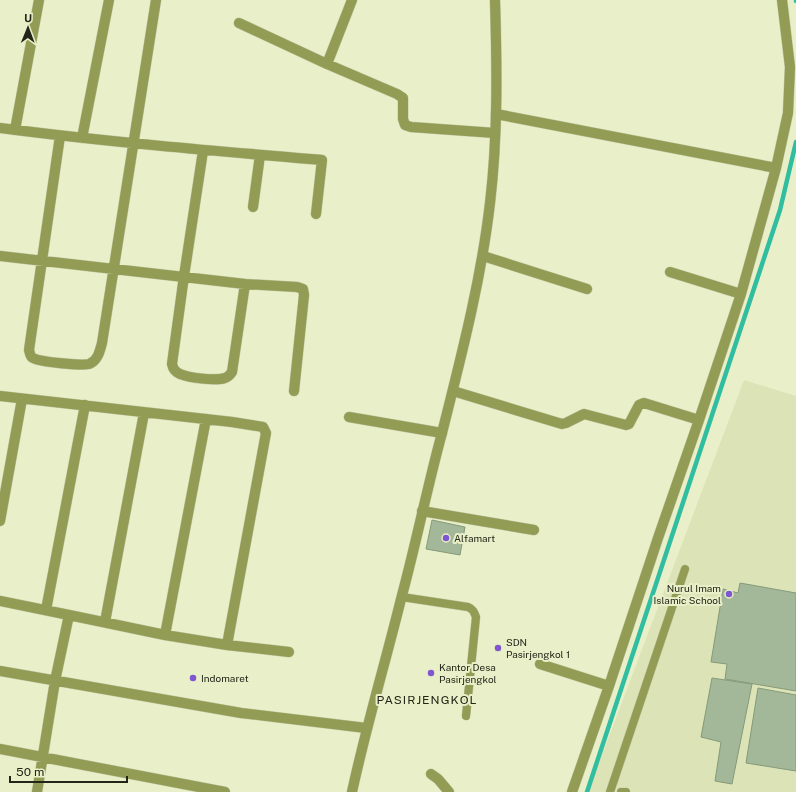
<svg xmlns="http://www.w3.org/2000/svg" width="796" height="792" viewBox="0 0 796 792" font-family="'Public Sans',sans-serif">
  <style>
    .built { fill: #dce3b6 }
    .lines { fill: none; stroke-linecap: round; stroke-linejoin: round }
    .stream { stroke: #30bda0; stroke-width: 4.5 }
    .building { fill: #a3b898; stroke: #859a7a }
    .service-casing { stroke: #c5cba9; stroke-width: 9 }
    .minor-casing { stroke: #c5cba9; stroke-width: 11 }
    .tertiary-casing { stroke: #c5cba9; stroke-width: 11 }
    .service { stroke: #939c54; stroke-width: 8 }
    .minor { stroke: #939c54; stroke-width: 10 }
    .tertiary { stroke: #939c54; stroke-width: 10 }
    .poi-dot { fill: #7f56d0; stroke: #e9f0c9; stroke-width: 1.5 }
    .labels { text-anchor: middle; stroke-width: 4; stroke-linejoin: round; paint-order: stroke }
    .poi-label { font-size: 10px; fill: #232517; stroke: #e9f0c9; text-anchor: start }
    .quarter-label { font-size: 12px; letter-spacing: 1px; fill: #232517; stroke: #e9f0c9 }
  </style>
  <rect width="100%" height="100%" fill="#e9f0c9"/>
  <path class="built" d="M 744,380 L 796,396 L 796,792 L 588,792 Z"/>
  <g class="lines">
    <path class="stream" d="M 796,0 L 796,1
      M 587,792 L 780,210 L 796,142"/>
  </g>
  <path class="building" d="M 432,520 L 465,527 L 460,555 L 426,549 Z
    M 740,583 L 796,593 L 796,691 L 725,679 L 727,664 L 711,662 L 723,589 L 738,593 Z
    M 712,678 L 752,684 L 732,784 L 715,781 L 721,742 L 701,737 Z
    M 758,688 L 796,695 L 796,771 L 746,763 Z"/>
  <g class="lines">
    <g class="service-casing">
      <path id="service" d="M 402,597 L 468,607 C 473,609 474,612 476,617 L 466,716
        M 610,792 L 685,569
        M 621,792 L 626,792"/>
    </g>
    <g class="minor-casing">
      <path id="minor" d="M 239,23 L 327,64 L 397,94 L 403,98 L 403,119 L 405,125 L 411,127 L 495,133
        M 327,64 L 352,0
        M 496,114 L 776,168
        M 0,128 C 107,142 215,151 322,160 L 316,214
        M 15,130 L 39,0
        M 60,136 L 29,350 C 30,353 30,357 33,358 C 40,362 82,366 89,364 C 98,361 100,350 102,343 L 156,0
        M 82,138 L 109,0
        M 203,151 L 184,276 L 172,364 C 173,369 175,372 180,374 C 189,378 216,381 225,378 C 228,377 230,375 232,372 L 245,284
        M 253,207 L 260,155
        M 0,256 L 245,284 L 297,287 L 303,289 L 304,295 L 294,391
        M 483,256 L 587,289
        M 670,272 L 741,294
        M 453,391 L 562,424 L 566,423 L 584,414 L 626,425 L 629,424 L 639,405 L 644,403 L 699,420
        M 0,396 L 232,422 L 263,427 L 266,433 L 227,645
        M 349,417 L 442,433
        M 422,511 L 534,530
        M 0,521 L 22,399
        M 0,601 L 69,615
        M 46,610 L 85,405
        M 105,622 L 144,413
        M 165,635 L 206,419
        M 540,664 L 609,686
        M 0,671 L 241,713 L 366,728
        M 0,749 L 225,792
        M 431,774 L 438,779 L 449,792
        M 37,792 L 55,681 L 69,615 L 165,635 L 227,645 L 289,652
        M 572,792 L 609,686 L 658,538 L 699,420 L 741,294 L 776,168 L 788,113 L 790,67 L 782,0"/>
    </g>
    <g class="tertiary-casing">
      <path id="tertiary" d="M 352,792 C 366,727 385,664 401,599 C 416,544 427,488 442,433 C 461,357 481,281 490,203 C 498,136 497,67 495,0"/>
    </g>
    <use href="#service" class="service"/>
    <use href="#minor" class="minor"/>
    <use href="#tertiary" class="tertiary"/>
  </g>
  <g class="poi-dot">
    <circle cx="446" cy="538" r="4"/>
    <circle cx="729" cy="594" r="4"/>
    <circle cx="498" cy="648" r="4"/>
    <circle cx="431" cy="673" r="4"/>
    <circle cx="193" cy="678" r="4"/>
  </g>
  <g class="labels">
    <g class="poi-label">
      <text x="454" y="542">Alfamart</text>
      <text x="721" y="592" text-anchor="end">Nurul Imam<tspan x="721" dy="12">Islamic School</tspan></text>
      <text x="506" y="646">SDN<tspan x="506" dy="12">Pasirjengkol 1</tspan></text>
      <text x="439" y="671">Kantor Desa<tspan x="439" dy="12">Pasirjengkol</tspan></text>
      <text x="201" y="682">Indomaret</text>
    </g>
    <g class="quarter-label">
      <text x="427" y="704">PASIRJENGKOL</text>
    </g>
  </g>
  <g transform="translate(28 28) rotate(1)" stroke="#e9f0c9" stroke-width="3" paint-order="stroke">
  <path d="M0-3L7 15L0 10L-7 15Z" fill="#232517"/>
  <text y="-6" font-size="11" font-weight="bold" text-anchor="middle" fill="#232517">U</text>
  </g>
  <path d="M10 776v6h117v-6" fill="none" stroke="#232517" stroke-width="2"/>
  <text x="16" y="776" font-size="12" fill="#232517" stroke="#e9f0c9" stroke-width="3" paint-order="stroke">50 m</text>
</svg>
